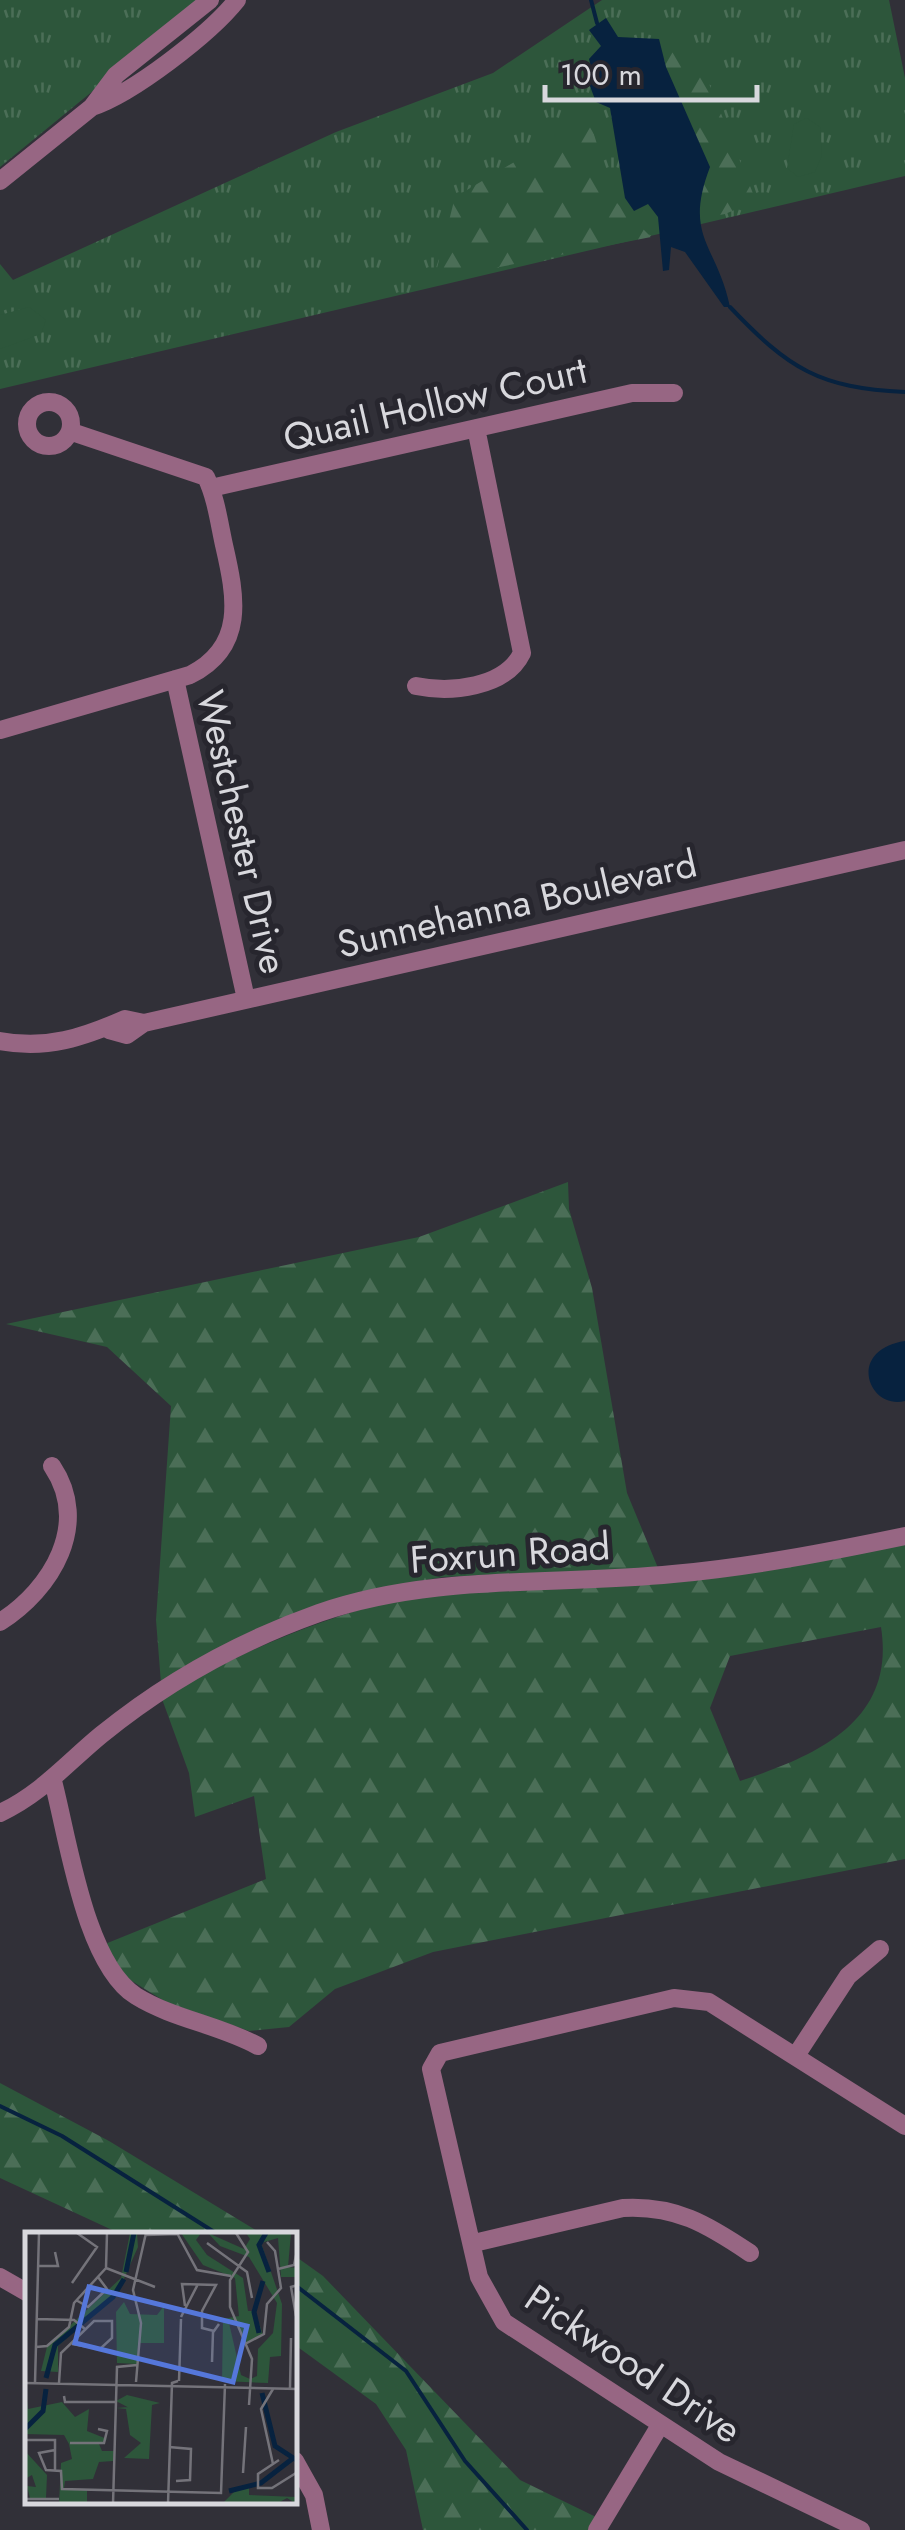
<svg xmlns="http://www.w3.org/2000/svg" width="905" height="2530" viewBox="0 0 905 2530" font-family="Jost,sans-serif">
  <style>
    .grass { fill: url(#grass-tufts) }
    .forest { fill: url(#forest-firs); fill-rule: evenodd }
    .garden { fill: #2d563b }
    .water { fill: #07223f }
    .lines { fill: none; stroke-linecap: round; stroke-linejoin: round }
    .stream { stroke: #07223f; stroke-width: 4 }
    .minor { stroke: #976683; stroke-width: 18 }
    .labels { text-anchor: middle; stroke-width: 10; stroke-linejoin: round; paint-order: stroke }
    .street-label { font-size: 38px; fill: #d8d8dd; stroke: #27262e }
    .inset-river { fill: none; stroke: #07223f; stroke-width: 5 }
    .inset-road { fill: none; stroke: #74737a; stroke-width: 2.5 }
    .view { fill: #5577da; fill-opacity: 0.15; stroke: #5577da; stroke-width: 5 }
    .inset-edge { fill: none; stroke: #d8d8dd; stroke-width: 5 }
  </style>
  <defs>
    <pattern id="grass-tufts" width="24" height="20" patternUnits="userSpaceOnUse" patternTransform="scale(2.5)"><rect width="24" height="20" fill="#2d563b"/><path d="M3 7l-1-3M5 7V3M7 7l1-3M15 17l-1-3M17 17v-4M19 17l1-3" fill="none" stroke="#4b6e57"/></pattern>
    <pattern id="forest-firs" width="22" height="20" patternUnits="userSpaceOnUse" patternTransform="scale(2.5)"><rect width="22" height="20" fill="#2d563b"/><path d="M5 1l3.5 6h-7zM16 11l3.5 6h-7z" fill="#4b6e57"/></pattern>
  </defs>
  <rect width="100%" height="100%" fill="#313038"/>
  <path class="grass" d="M 0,0 L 204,0 L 0,167 Z
    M 602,0 L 889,0 L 905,78 L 905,176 L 0,389 L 0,264 L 13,280 L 336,132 L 493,73 Z"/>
  <path class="forest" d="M 669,33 L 685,35 L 702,66 L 756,201 L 725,214 L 698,219 L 700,193 L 710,167 L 666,67 L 659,39 Z
    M 589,118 L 614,200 L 651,237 L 434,280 L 455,197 Z
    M 568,1182 L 569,1209 L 592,1288 L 627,1493 L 658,1568 L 443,1577 L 391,1586 L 161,1683 L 156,1620 L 171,1406 L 107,1347 L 6,1324 L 419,1237 Z
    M 905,1543 L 905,1859 L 433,1952 L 335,1989 L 289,2027 L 249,2031 L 166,2002 L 127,1978 L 105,1944 L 266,1879 L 254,1796 L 195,1817 L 189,1773 L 162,1699 C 235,1653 310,1623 393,1600 ZM 881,1627 C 896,1722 816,1756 740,1781 L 710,1708 L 730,1656 Z
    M 0,2083 L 109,2141 L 264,2235 L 123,2235 L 0,2178 Z
    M 295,2256 L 323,2276 L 520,2480 L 596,2517 L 588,2530 L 423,2530 L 406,2450 L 376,2404 L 295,2345 Z"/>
  <path class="garden" d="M 807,118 L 820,127 L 822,155 L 815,172 L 798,177 L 787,168 L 794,124 Z
    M 29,307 L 46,320 L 41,334 L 0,349 L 0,315 Z"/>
  <path class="water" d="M 606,18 L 618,37 L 659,39 L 666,67 L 710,167 C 683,238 717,244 730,307 L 724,307 L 685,252 L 671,247 L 669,270 L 663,271 L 658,217 L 648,204 L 634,211 L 625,198 L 610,108 L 596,102 L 585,73 L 591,67 L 589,59 L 601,46 L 589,30 Z
    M 905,1341 L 905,1401 C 868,1410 846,1350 905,1341 Z"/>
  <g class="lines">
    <path class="stream" d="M 591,0 L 597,23
      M 730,307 C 789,369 819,388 905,392
      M 0,2106 L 62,2136 L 219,2235
      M 295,2285 L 406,2371 L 465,2461 L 527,2530"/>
    <path class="minor" d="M 92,107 C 132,94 210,34 237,0
      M 0,181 L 92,107 L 116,75 L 210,0
      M27 424a22 22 0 1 1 44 0a22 22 0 1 1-44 0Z
      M 211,488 L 632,393 L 674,393
      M 175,679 L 246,999
      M 416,686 C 450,693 505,688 522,653 L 476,428
      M 0,730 L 190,675 C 246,647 236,597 224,545 C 219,522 216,498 206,477 L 72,432
      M 144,1023 L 905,850
      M 0,1041 C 47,1050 84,1037 125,1019 L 144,1023 L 127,1035 L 109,1030
      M 0,1622 C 52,1589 91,1524 52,1466
      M 53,1781 C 68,1838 85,1964 136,1996 C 173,2019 220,2025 258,2046
      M 0,1813 C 41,1794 67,1763 101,1735 C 166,1682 240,1641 319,1613 C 434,1573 554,1586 673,1574 C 751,1567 828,1552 905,1536
      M 797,2054 L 848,1976 L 880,1949
      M 474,2243 L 623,2208 C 675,2205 707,2224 750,2253
      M 0,2277 L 28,2293
      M 295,2461 L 314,2495 L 321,2530
      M 597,2530 L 659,2427
      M 861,2530 L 719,2462 L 504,2322 L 479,2277 L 431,2069 L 440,2053 L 657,2002 L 674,1998 L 709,2002 L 905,2126"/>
  </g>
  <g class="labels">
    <g class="street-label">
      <text transform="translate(435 404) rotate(-13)" y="13">Quail Hollow Court</text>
      <text transform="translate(242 832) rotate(77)" y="13">Westchester Drive</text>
      <text transform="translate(517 904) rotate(-13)" y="13">Sunnehanna Boulevard</text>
      <text transform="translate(510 1553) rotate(-4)" y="13">Foxrun Road</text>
      <text transform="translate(633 2364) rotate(34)" y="13">Pickwood Drive</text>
    </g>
  </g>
  <g transform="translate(25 2232)">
    <rect width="272" height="272" fill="#313038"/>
    <path d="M 156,1 L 176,1 L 171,8 L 182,23 L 218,46 L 223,79 L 230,79 L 238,103 L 221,111 L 209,88 L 204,91 L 216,143 L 225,147 L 232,144 L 233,117 L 248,101 L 252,71 L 224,25 L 195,14 L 183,1 L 219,17 L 225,7 L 221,1 L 266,1 L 263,35 L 272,36 L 272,45 L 256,45 L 253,6 L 236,11 L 257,72 L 256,124 L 245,125 L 243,151 L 197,149 L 198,87 L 214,84 L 210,46 L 178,33 Z" fill="#2d563b"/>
    <path d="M 105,1 L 112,1 L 113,15 L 93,60 L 33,114 L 33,140 L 16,139 L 22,115 L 96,46 ZM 99,70 L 105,82 L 132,83 L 139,74 L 139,111 L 113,111 L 112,132 L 92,131 L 91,80 ZM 0,153 L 3,177 L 37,170 L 50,185 L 64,177 L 62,199 L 82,207 L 74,212 L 77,219 L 89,219 L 88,229 L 74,230 L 68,247 L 40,249 L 39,256 L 62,258 L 62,272 L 34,272 L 36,231 L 47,227 L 44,212 L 39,203 L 0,202 ZM 102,163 L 135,171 L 127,173 L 124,227 L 99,226 L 116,211 L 105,203 L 101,177 L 91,176 L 103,175 L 110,179 L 91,169 ZM 0,219 L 22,243 L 21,266 L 5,266 L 2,254 L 11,255 L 7,243 L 0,247 ZM 215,254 L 224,254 L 224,263 L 272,265 L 272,272 L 262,266 L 251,272 L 197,272 Z" fill="#2d563b"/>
    <path class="inset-river" d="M 241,1 L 234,13 L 244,40M 101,40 L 109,1M 234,101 L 229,80 L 238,49M 21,146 L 30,113 L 88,65 L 99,47M 237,161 L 250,214 L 273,229M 0,197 L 18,179 L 21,157M 204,259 L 236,251 L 267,227"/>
    <path class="inset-road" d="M 152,1 L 172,38 L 206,44M 211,1 L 223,20 L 205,48 L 205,75 L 227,127 L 224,173M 121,3 L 152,2M 182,11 L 222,40 L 227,66M 13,34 L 33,34 L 30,20M 81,36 L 130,55M 253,37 L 269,33 L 273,14M 47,51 L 72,15 L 52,1M 51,68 L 63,75 L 82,57 L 73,45M 160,74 L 157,52 L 191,53 L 177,79 L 177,96 L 189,99 L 194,92M 271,84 L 266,55 L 273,53M 156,85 L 173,52M 12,87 L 49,88 L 60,97M 220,112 L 239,102 L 242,72 L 256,56 L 250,19 L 242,10M 11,115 L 22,114 L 44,95 L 49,71 L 81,36 L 82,1M 187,130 L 188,100M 154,149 L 156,87M 111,150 L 116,91 L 108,58 L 121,1M 0,151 L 273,157M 10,151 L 14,1M 34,151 L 36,121 L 69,89 L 87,89 L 87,106 L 75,117 L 47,112M 265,156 L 266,106M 248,157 L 236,177 L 248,232M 39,164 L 40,170 L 91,170M 0,208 L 30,208 L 30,238M 45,211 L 79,211 L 82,199 L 73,197M 144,215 L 166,217 L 165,248 L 151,249M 30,218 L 14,221 L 21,238 L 36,239 L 37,257 L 196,261 L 200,152M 254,228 L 233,242 L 233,256 L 247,256 L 271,241M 218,241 L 221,195M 0,267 L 34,267M 88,272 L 92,135 L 112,133M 143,272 L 147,151 L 153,149"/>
    <path class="view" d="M 64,55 L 222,94 L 208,150 L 50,111 Z"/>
    <rect width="272" height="272" class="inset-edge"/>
  </g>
  <path d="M545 85v15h212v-15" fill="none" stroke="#d8d8dd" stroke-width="5"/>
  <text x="560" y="85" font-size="30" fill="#d8d8dd" stroke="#27262e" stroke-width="8" paint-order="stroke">100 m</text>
</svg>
